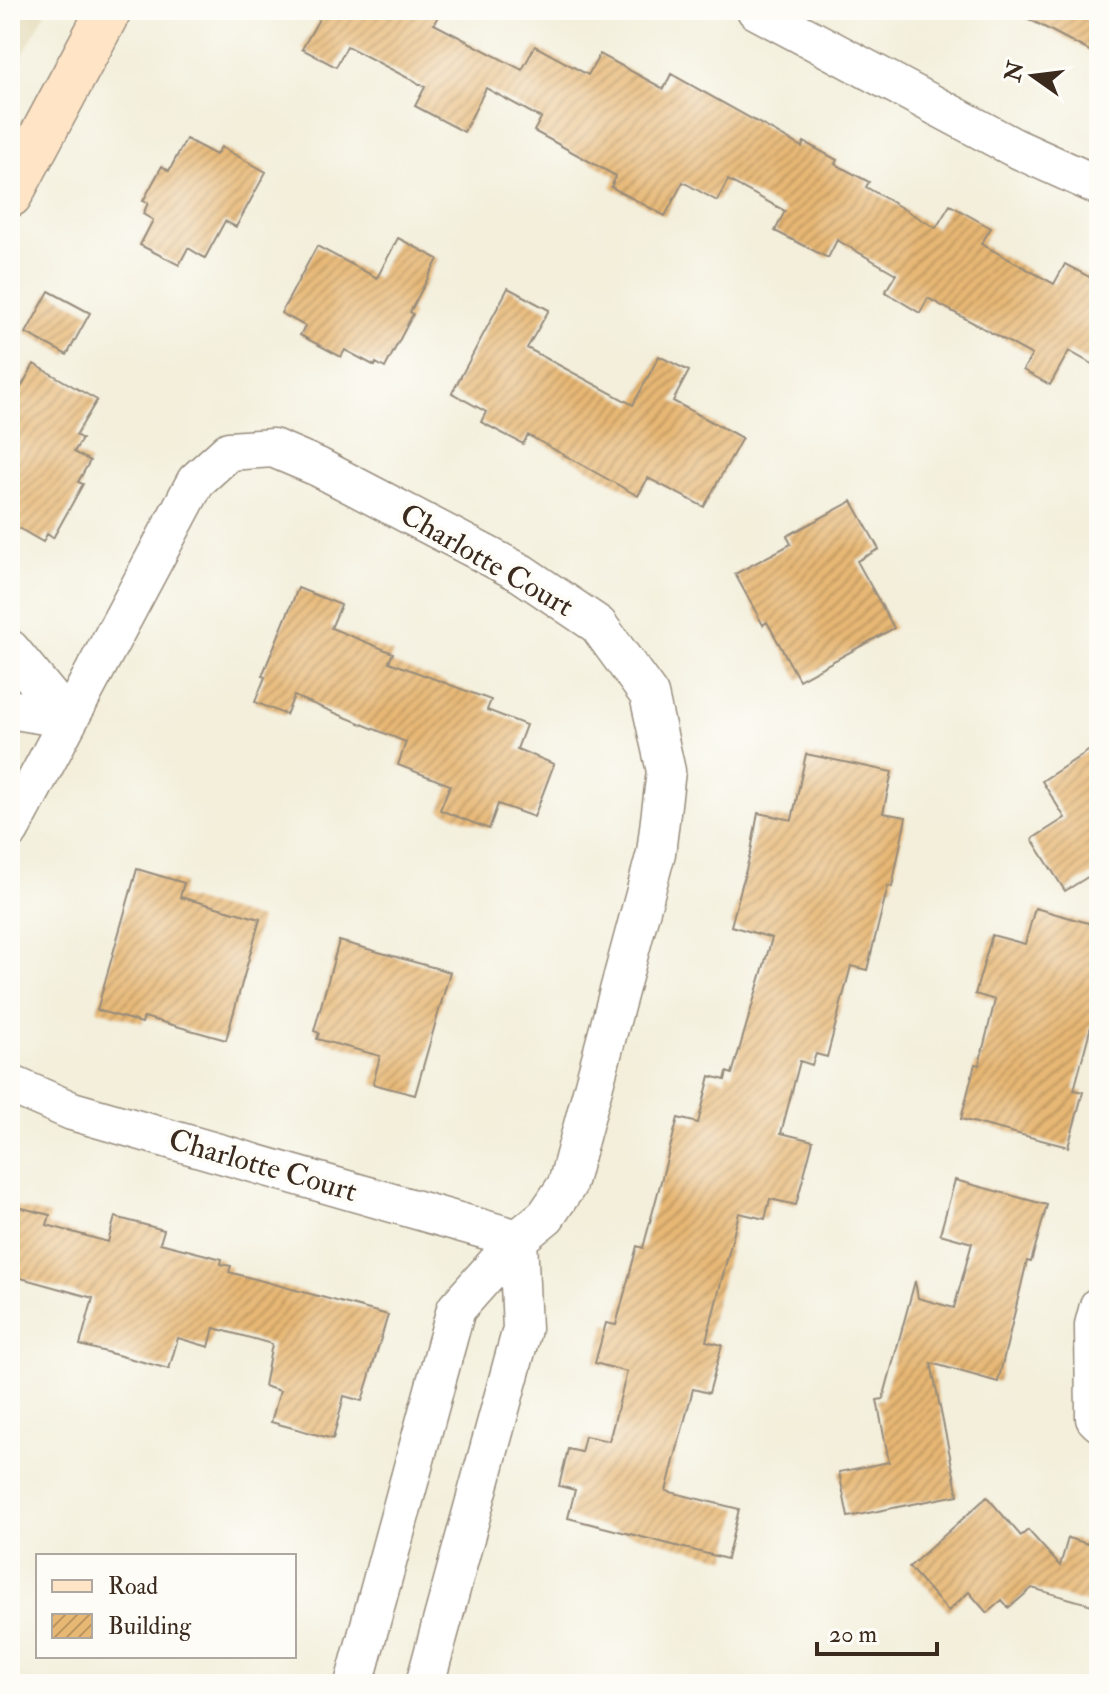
<svg xmlns="http://www.w3.org/2000/svg" width="1109" height="1694" viewBox="0 0 1109 1694" font-family="'IM FELL Double Pica',serif">
  <style>
    .built { fill: #e5dbba }
    .building { fill: url(#building-hatch) }
    .lines { fill: none; stroke-linecap: round; stroke-linejoin: round }
    .street-casing { stroke: #978c7c; stroke-width: 41 }
    .secondary-casing { stroke: #978c7c; stroke-width: 47 }
    .street { stroke: #fff; stroke-width: 38 }
    .secondary { stroke: #ffe4c6; stroke-width: 44 }
    .labels { text-anchor: middle; stroke-width: 8; stroke-linejoin: round; paint-order: stroke }
    .street-label { font-size: 30px; fill: #3b2a1e; stroke: #fdfcf7 }
  </style>
  <defs>
    <pattern id="building-hatch" width="6" height="6" patternUnits="userSpaceOnUse" patternTransform="scale(2)"><rect width="6" height="6" fill="#e7b774"/><path d="M-1 1l2-2M0 6l6-6M5 7l2-2" fill="none" stroke="#bc955f"/></pattern>
  </defs>
  <rect width="100%" height="100%" fill="#fdfcf7"/>
  <filter id="ink" filterUnits="userSpaceOnUse"><feTurbulence type="fractalNoise" baseFrequency=".0125" numOctaves="2"/><feDisplacementMap in="SourceGraphic" scale="16" xChannelSelector="R" yChannelSelector="G"/><feConvolveMatrix kernelMatrix="1 2 1 2 8 2 1 2 1" color-interpolation-filters="sRGB"/></filter>
  <filter id="wash" filterUnits="userSpaceOnUse"><feTurbulence type="fractalNoise" baseFrequency=".006" numOctaves="4" result="noise"/><feDisplacementMap in="SourceGraphic" scale="32" xChannelSelector="R" yChannelSelector="G"/><feGaussianBlur stdDeviation="1.8" result="paint"/><feColorMatrix in="noise" values="0 0 0 0 0 0 0 0 0 0 0 0 0 0 0 0 0 1.4 0 .05"/><feComposite in="paint" operator="in"/></filter>
  <g filter="url(#wash)">
    <rect width="100%" height="100%" fill="#f3efdb"/>
    <path class="built" d="M 10,10 L 47,10 L 10,79 Z"/>
    <g id="blocks">
      <path class="building" d="M 324,10 L 441,10 L 434,24 L 522,70 L 535,46 L 588,75 L 600,54 L 664,89 L 671,74 L 802,147 L 804,142 L 837,160 L 835,164 L 869,182 L 866,187 L 936,228 L 950,205 L 991,228 L 981,244 L 1054,284 L 1065,264 L 1099,282 L 1099,368 L 1069,351 L 1050,385 L 1023,370 L 1032,355 L 928,298 L 920,313 L 885,292 L 896,274 L 837,240 L 828,258 L 775,231 L 785,211 L 728,180 L 717,201 L 683,182 L 665,216 L 611,187 L 616,176 L 534,131 L 541,118 L 486,88 L 464,132 L 415,106 L 425,87 L 347,46 L 336,67 L 302,49 Z
        M 1012,10 L 1099,10 L 1099,56 Z
        M 186,139 L 216,155 L 221,147 L 266,172 L 236,227 L 225,221 L 205,258 L 188,248 L 179,265 L 140,245 L 153,220 L 143,214 L 148,203 L 143,201 L 162,166 L 169,171 Z
        M 398,238 L 438,259 L 410,312 L 413,314 L 385,368 L 376,363 L 375,366 L 345,350 L 341,357 L 300,335 L 305,326 L 281,313 L 317,246 L 377,278 Z
        M 508,288 L 549,310 L 527,348 L 633,405 L 659,356 L 689,371 L 673,401 L 742,438 L 704,507 L 648,478 L 638,496 L 528,435 L 523,444 L 481,422 L 486,412 L 452,393 Z
        M 49,291 L 90,313 L 67,355 L 26,333 Z
        M 34,364 L 97,400 L 76,435 L 82,439 L 74,452 L 90,461 L 78,482 L 83,484 L 53,538 L 47,534 L 43,542 L 10,523 L 10,407 Z
        M 852,501 L 879,549 L 857,561 L 894,628 L 799,680 L 767,622 L 763,625 L 735,574 L 791,544 L 787,536 Z
        M 298,588 L 341,605 L 331,628 L 393,653 L 389,662 L 491,700 L 487,710 L 526,725 L 517,749 L 554,764 L 534,817 L 498,804 L 489,829 L 440,810 L 450,785 L 398,765 L 406,742 L 294,696 L 286,715 L 255,702 L 265,677 L 262,676 Z
        M 1099,744 L 1099,870 L 1065,891 L 1032,839 L 1065,818 L 1042,781 Z
        M 806,754 L 892,772 L 883,813 L 906,817 L 892,887 L 888,886 L 867,970 L 851,966 L 827,1057 L 816,1054 L 812,1065 L 800,1061 L 781,1133 L 813,1141 L 796,1205 L 770,1199 L 765,1219 L 739,1213 L 706,1341 L 722,1345 L 709,1393 L 693,1389 L 666,1491 L 739,1509 L 727,1559 L 568,1518 L 575,1490 L 559,1486 L 568,1449 L 581,1452 L 585,1436 L 609,1441 L 627,1372 L 595,1363 L 606,1323 L 616,1325 L 637,1246 L 643,1248 L 678,1118 L 698,1123 L 710,1076 L 725,1080 L 727,1072 L 732,1074 L 772,938 L 731,926 L 751,851 L 758,813 L 792,820 Z
        M 137,869 L 184,883 L 180,897 L 260,919 L 226,1040 L 144,1017 L 142,1023 L 97,1010 Z
        M 1035,908 L 1099,926 L 1099,1028 L 1091,1026 L 1074,1090 L 1083,1092 L 1068,1147 L 961,1119 L 975,1064 L 979,1065 L 995,1000 L 975,994 L 992,935 L 1025,944 Z
        M 339,941 L 450,972 L 415,1095 L 373,1084 L 380,1056 L 317,1039 L 319,1033 L 314,1031 Z
        M 955,1180 L 1047,1205 L 1031,1262 L 1027,1261 L 998,1382 L 931,1363 L 958,1495 L 848,1517 L 839,1472 L 889,1462 L 877,1400 L 883,1399 L 915,1281 L 918,1298 L 954,1308 L 972,1243 L 940,1234 Z
        M 10,1205 L 50,1215 L 47,1225 L 108,1242 L 115,1217 L 164,1230 L 160,1243 L 222,1259 L 221,1264 L 231,1266 L 229,1272 L 388,1315 L 362,1401 L 344,1396 L 333,1439 L 271,1422 L 280,1391 L 264,1386 L 272,1344 L 214,1328 L 209,1347 L 178,1338 L 169,1369 L 80,1345 L 93,1298 L 10,1275 Z
        M 987,1497 L 1021,1536 L 1028,1530 L 1060,1566 L 1068,1538 L 1099,1547 L 1099,1607 L 1032,1588 L 1009,1608 L 1002,1600 L 987,1613 L 969,1592 L 948,1611 L 909,1567 Z"/>
    </g>
  </g>
  <g filter="url(#ink)">
    <use href="#blocks" fill-opacity="0" stroke="#978c7c" stroke-width="2"/>
    <g class="lines">
      <g class="street-casing">
        <path id="street" d="M 756,10 L 1013,147 L 1099,186
          M 10,649 L 68,719
          M 10,709 L 68,719
          M 10,830 L 196,481 L 229,451 L 273,448 L 318,467 L 521,573 L 598,625 L 649,695 L 666,771 L 656,853 L 567,1185 L 546,1216 L 518,1239 L 456,1309 L 354,1684
          M 10,1084 L 72,1111 L 518,1239
          M 1099,1306 L 1094,1325 L 1095,1418 L 1099,1422
          M 425,1684 L 522,1329 L 518,1239"/>
      </g>
      <g class="secondary-casing">
        <path id="secondary" d="M 10,195 L 109,10"/>
      </g>
      <use href="#street" class="street"/>
      <use href="#secondary" class="secondary"/>
    </g>
  </g>
  <g class="labels">
    <g class="street-label">
      <text transform="translate(487 560) rotate(30)" y="10">Charlotte Court</text>
      <text transform="translate(263 1165) rotate(16)" y="10">Charlotte Court</text>
    </g>
  </g>
  <rect width="1109" height="1694" fill="none" stroke="#fdfcf7" stroke-width="40"/>
  <rect x="36" y="1554" width="260" height="104" fill="#fdfcf7" stroke="#afa8a0" stroke-width="2"/>
  <rect x="52" y="1580" width="40" height="12" fill="#ffe4c6" stroke="#afa8a0" stroke-width="2"/>
  <text x="108" y="1594" font-size="24" fill="#3b2a1e">Road</text>
  <rect x="52" y="1614" width="40" height="24" fill="url(#building-hatch)" stroke="#afa8a0" stroke-width="2"/>
  <text x="108" y="1634" font-size="24" fill="#3b2a1e">Building</text>
  <g transform="translate(1033 76) rotate(284)" stroke="#fdfcf7" stroke-width="6" paint-order="stroke">
  <path d="M0-6L14 30L0 20L-14 30Z" fill="#3b2a1e"/>
  <text y="-12" font-size="22" font-weight="bold" text-anchor="middle" fill="#3b2a1e">N</text>
  </g>
  <path d="M817 1642v12h120v-12" fill="none" stroke="#3b2a1e" stroke-width="4"/>
  <text x="829" y="1642" font-size="24" fill="#3b2a1e" stroke="#fdfcf7" stroke-width="6" paint-order="stroke">20 m</text>
</svg>
